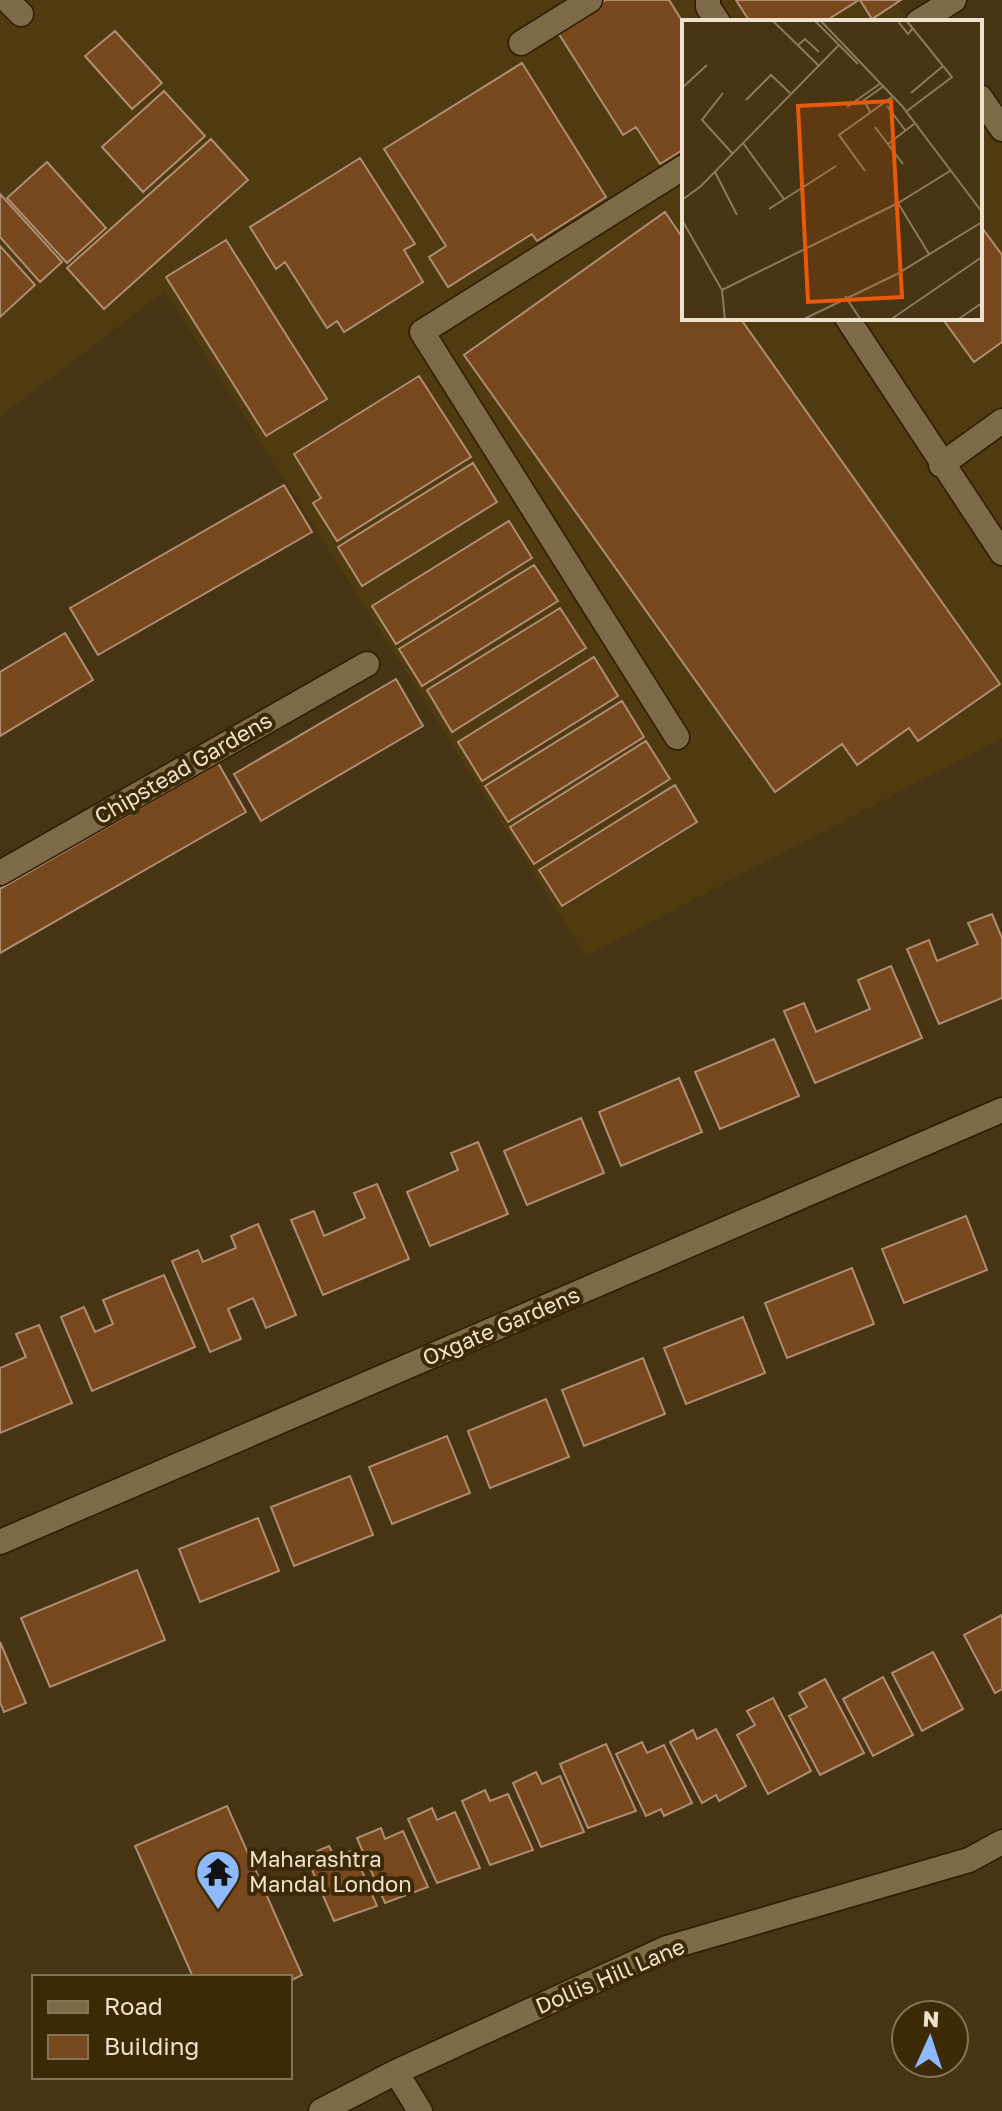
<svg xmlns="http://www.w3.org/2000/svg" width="1002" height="2111" viewBox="0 0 1002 2111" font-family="'Golos Text',sans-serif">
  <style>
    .built { fill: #503a0f }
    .building { fill: #77471d; stroke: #af8d73; stroke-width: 2 }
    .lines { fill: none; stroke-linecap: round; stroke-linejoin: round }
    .minor-casing { stroke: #2a1c03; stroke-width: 27 }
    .minor { stroke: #7f6a48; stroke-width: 24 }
    .labels { text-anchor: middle; stroke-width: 8; stroke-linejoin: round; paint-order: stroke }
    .street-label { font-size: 22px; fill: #eee2cf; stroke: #3c2a06 }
    .poi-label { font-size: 22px; fill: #eee2cf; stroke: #3c2a06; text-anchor: start }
    .inset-road { fill: none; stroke: #8a7a5e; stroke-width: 2 }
    .view { fill: #e8590c; fill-opacity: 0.15; stroke: #e8590c; stroke-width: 4 }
    .inset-edge { fill: none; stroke: #eee2cf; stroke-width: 4 }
  </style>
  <rect width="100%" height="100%" fill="#473412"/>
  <path class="built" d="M 0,0 L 894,0 L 912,22 L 684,22 L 684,318 L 980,318 L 980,107 L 1002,135 L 1002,738 L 586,956 L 165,291 L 0,417 Z"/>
  <path class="building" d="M 606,0 L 669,0 L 684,24 L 684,149 L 660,164 L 636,127 L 623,135 L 557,31 Z
    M 736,0 L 859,0 L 824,22 L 750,22 Z
    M 860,0 L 901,0 L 872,19 Z
    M 115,31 L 162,83 L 132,109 L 85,56 Z
    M 522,63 L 606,197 L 537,241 L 532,234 L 448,287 L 429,257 L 446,246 L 384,149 Z
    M 164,91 L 205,136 L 143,192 L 102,147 Z
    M 211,139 L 248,180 L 104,309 L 67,268 Z
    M 360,158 L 415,244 L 404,250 L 423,282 L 344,332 L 337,321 L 327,328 L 285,262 L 276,269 L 250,227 Z
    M 47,162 L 106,228 L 67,263 L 7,198 Z
    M 0,194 L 62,262 L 40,282 L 0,237 Z
    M 665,212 L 684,240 L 684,318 L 740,318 L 1000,684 L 918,741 L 909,728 L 857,765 L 842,744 L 775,792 L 464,355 Z
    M 980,225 L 1002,255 L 1002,342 L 974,362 L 942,318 L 980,318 Z
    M 226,240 L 327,399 L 266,436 L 166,277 Z
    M 0,246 L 35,285 L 0,317 Z
    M 419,376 L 471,457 L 337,541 L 313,503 L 321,498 L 294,454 Z
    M 473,463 L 497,502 L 362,586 L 338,547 Z
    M 284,485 L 312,532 L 98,655 L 70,608 Z
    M 509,521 L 532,558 L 396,644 L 372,606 Z
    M 534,565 L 558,601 L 422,686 L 399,649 Z
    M 560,608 L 586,648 L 452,732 L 427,690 Z
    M 65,633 L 93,680 L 0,736 L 0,672 Z
    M 594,657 L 618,696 L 482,781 L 458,742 Z
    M 396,679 L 423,726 L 261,821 L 234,774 Z
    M 622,701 L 644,737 L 508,822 L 485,786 Z
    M 646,741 L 670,779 L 534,864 L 510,827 Z
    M 218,763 L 246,812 L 0,953 L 0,889 Z
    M 675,785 L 697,822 L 562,906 L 539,870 Z
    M 992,914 L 1002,938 L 1002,998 L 939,1024 L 907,949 L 929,940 L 937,961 L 978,944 L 968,923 Z
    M 891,966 L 922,1038 L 815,1083 L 784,1011 L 804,1003 L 816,1032 L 870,1009 L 858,980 Z
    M 774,1039 L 799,1096 L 720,1129 L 695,1072 Z
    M 679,1078 L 702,1132 L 621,1166 L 599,1112 Z
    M 581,1118 L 604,1173 L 527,1205 L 504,1151 Z
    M 478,1142 L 508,1214 L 430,1246 L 407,1192 L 458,1170 L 451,1153 Z
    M 377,1184 L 409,1259 L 323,1295 L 291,1220 L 314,1211 L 324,1236 L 365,1218 L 354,1193 Z
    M 966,1216 L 987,1270 L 904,1303 L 882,1249 Z
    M 258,1224 L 296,1315 L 266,1328 L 253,1298 L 228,1309 L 241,1339 L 210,1352 L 172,1261 L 198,1250 L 203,1262 L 236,1248 L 231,1236 Z
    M 852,1268 L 874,1324 L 787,1358 L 765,1303 Z
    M 164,1275 L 195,1347 L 92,1391 L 61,1317 L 84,1307 L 95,1332 L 113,1324 L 103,1300 Z
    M 743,1317 L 765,1373 L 686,1404 L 664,1348 Z
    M 39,1325 L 72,1403 L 0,1433 L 0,1368 L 26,1357 L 16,1334 Z
    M 643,1358 L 665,1414 L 584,1446 L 562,1390 Z
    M 546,1399 L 569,1457 L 490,1488 L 468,1431 Z
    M 447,1436 L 470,1493 L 392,1524 L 369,1467 Z
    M 350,1476 L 373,1535 L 294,1566 L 271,1507 Z
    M 258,1518 L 279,1571 L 200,1602 L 179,1549 Z
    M 137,1570 L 165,1640 L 50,1687 L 21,1618 Z
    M 1002,1615 L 1002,1689 L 995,1693 L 964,1635 Z
    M 0,1642 L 26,1703 L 4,1712 L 0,1702 Z
    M 933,1652 L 963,1709 L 922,1731 L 892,1673 Z
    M 883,1677 L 913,1735 L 873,1756 L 843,1699 Z
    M 825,1679 L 864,1753 L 820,1775 L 789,1716 L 807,1707 L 799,1693 Z
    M 773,1698 L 811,1771 L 768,1794 L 737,1735 L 755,1725 L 747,1711 Z
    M 716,1729 L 746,1786 L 719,1801 L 716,1795 L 702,1803 L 670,1742 L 693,1730 L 697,1739 Z
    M 642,1742 L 647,1753 L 664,1745 L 692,1803 L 664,1816 L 661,1809 L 646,1816 L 616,1754 Z
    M 606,1744 L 636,1811 L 588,1828 L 560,1764 Z
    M 536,1772 L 542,1784 L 560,1776 L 584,1832 L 541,1847 L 513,1783 Z
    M 485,1790 L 490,1801 L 508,1794 L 533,1850 L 490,1865 L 462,1801 Z
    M 227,1806 L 302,1975 L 290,1981 L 290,1977 L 193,1977 L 135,1846 Z
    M 432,1808 L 437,1820 L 455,1812 L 480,1868 L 437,1883 L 408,1819 Z
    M 381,1828 L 385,1839 L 403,1831 L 428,1887 L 385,1903 L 357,1838 Z
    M 329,1846 L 335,1858 L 353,1850 L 377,1906 L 334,1921 L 306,1856 Z"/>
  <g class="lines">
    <g class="minor-casing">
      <path id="minor" d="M 7,0 L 21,14
        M 708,0 L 708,7 L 718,22
        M 918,22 L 954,0
        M 521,43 L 590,0
        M 980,97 L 1002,129
        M 847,318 L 1002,553
        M 941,465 L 1002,421
        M 677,737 L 422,332 L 684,167
        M 0,873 L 367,664
        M 0,1542 L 1002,1110
        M 396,2072 L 420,2111
        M 321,2111 L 396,2072 L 667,1948 L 969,1860 L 1002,1842"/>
    </g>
    <use href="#minor" class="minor"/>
  </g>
  <defs>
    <g id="temple-pin" transform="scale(2.3)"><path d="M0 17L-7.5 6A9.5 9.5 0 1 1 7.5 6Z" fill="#8eb9fc" stroke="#3c2a06"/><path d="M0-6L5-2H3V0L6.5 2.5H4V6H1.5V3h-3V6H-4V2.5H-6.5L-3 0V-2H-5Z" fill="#111"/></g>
  </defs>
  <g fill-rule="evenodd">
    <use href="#temple-pin" x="218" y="1872"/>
  </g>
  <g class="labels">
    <g class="street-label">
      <text transform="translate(183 768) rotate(-30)" y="8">Chipstead Gardens</text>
      <text transform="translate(501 1326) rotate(-23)" y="8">Oxgate Gardens</text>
      <text transform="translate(610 1976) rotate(-23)" y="8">Dollis Hill Lane</text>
    </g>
    <g class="poi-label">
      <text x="249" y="1867">Maharashtra<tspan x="249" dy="25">Mandal London</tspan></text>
    </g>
  </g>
  <g transform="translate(682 20)">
    <rect width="300" height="300" fill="#473412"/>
    <path class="inset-road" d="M 90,0 L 136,45M 132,0 L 176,44M 138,0 L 220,86 L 300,192M 215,0 L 226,14 L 231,8M 224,0 L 270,57 L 225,91M 116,25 L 123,19 L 137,32M 0,68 L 25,45M 41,73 L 20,100 L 51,134M 229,73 L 261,46M 64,80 L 89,55 L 108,73M 205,86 L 223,110M 165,87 L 199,63M 188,92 L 182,80 L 202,66M 193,107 L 221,144M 61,123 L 102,179M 206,124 L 232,104M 183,151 L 157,115 L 210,77M 33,152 L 55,195M 0,180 L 19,166 L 156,26M 216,183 L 247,234M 87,189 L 154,146M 0,200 L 40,270 L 43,300M 40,270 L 216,183 L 268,151M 163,276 L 179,300M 120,300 L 215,254 L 300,202M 208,300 L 300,237M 275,300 L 300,283"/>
    <path class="view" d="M 209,81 L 220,277 L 126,282 L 116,86 Z"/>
    <rect width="300" height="300" class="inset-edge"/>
  </g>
  <rect x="32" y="1975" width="260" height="104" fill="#3c2a06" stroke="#837456" stroke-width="2"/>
  <rect x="48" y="2001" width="40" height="12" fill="#7f6a48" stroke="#837456" stroke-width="2"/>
  <text x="104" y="2015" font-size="24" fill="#eee2cf">Road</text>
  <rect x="48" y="2035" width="40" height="24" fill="#77471d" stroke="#837456" stroke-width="2"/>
  <text x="104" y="2055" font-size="24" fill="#eee2cf">Building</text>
  <g transform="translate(930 2039) rotate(3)"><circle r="38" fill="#3c2a06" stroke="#837456" stroke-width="2"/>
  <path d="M0-6L14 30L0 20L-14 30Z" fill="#8eb9fc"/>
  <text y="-12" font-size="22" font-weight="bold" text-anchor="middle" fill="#eee2cf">N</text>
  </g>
</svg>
